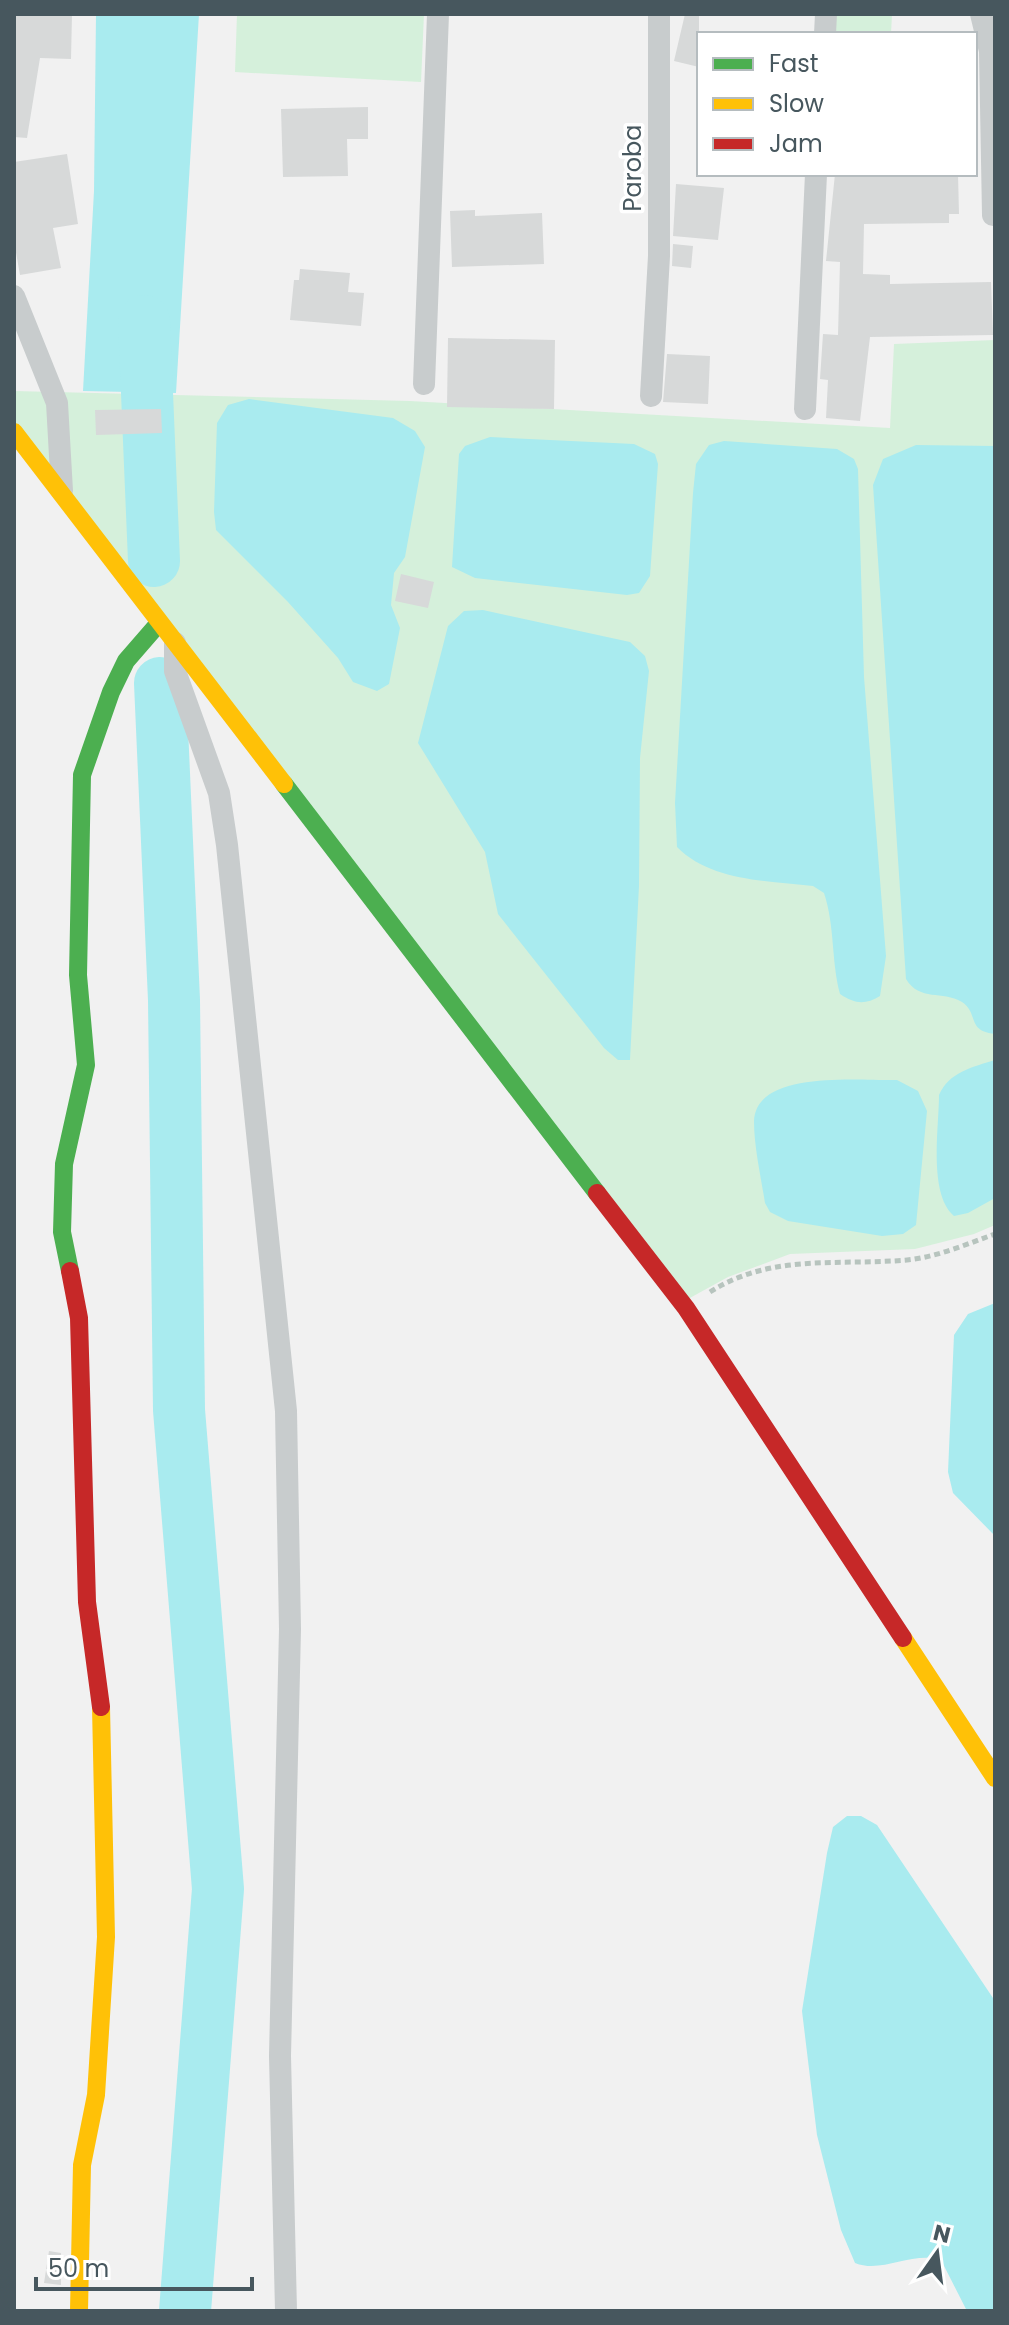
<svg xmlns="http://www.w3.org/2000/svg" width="1009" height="2325" viewBox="0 0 1009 2325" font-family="Poppins,sans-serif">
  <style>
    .green { fill: #d5f0db }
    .water { fill: #a9ebef }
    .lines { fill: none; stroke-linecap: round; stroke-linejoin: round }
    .river { stroke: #a9ebef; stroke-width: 52 }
    .building { fill: #d7d9d9 }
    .path { stroke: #b7c4be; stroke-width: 5; stroke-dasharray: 6 4; stroke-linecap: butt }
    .street { stroke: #c8cccd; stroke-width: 22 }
    .fast { stroke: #4caf50; stroke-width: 18 }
    .slow { stroke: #ffc107; stroke-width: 18 }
    .jam { stroke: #c62828; stroke-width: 18 }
    .labels { text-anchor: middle; stroke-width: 7; stroke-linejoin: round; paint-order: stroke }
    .street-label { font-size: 24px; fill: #47575e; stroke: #fff }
  </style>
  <rect width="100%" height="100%" fill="#f1f1f1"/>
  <path class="green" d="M 237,14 L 424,14 L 421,82 L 235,72 Z
    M 834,14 L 892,14 L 891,34 L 832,33 Z
    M 995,340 L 995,1225 L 974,1234 L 915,1249 L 790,1254 L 728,1277 L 688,1299 L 14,422 L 14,391 L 410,401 L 890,428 L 894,344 Z"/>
  <path class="water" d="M 96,14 L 199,14 L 176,393 L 83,391 L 94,191 Z
    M 249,399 L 393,418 L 415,431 L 425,447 L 405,557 L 394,573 L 391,605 L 400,628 L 389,684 L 377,691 L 353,682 L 338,658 L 288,602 L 216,530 L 214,512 L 217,423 L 228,405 Z
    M 490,437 L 634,444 L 655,454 L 658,464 L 650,576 L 639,593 L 627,595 L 475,578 L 452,567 L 459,454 L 465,446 Z
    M 724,441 L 837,449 L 854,459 L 858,469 L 864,677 L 886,956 L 880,996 C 865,1005 855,1004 840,994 C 831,960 835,926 824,893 L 813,886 C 768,881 710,881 677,847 L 675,803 L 693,493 L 696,464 L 709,445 Z
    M 916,445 L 995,446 L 995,1034 C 966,1031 979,1013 962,1002 C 942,990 920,1002 906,979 L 873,485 L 883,459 Z
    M 483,610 L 630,642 L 645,656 L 649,671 L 640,758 L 639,886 L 630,1060 L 618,1060 L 604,1048 L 498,914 L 485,852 L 418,743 L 448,626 L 464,611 Z
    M 995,1060 L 995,1198 L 968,1213 L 954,1216 C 928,1194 939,1128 939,1095 C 949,1072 973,1067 995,1060 Z
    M 897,1080 L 918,1091 L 927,1111 L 916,1225 L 903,1234 L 882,1236 L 788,1221 L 770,1212 L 765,1203 C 761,1177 754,1147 754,1121 C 756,1069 860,1081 897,1080 Z
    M 995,1303 L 995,1536 L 953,1493 L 948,1472 L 954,1335 L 968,1314 Z
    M 847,1816 L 861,1816 L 877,1825 L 995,2001 L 995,2311 L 967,2311 L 941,2260 C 912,2251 882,2274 855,2263 L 841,2230 L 817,2135 L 802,2011 L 827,1853 L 833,1827 Z"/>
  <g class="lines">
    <path class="river" d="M 144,321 L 154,561
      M 160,683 L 174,1000 L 179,1410 L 218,1889 L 185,2311"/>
  </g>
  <path class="building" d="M 14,14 L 72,14 L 71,59 L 40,58 L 27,138 L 14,137 Z
    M 685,14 L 699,14 L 699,67 L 674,61 Z
    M 368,107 L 368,139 L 347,139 L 348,176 L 283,177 L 281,109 Z
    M 67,154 L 78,224 L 53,228 L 61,268 L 20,275 L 14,241 L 14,162 Z
    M 835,174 L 958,174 L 959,214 L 949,214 L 949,223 L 864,224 L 863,274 L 890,275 L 890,284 L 991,282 L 993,335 L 870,337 L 860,421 L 826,418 L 828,380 L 820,379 L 823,334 L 838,335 L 840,262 L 826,261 Z
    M 676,184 L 724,188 L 718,240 L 673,236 Z
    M 475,210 L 475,216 L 542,213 L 544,264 L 452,267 L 450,211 Z
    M 673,244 L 693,246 L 691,268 L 672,266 Z
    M 300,269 L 350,273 L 348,292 L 364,293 L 361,326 L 290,320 L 294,280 L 299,280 Z
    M 448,338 L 555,340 L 554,409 L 447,407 Z
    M 667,354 L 710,356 L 708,404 L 663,402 Z
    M 161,409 L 162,433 L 96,435 L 95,410 Z
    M 401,574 L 434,582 L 428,608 L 395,601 Z
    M 49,2251 L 61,2253 L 61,2285 L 44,2283 Z"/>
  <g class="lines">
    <path class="path" d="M 710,1292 C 771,1253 838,1266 907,1260 C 937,1257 967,1244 995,1234"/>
    <path class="street" d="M 981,14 L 990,51 L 993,215
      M 825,34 L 826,14
      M 14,296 L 57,403 L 62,491
      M 424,384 L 438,14
      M 651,396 L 659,256 L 659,14
      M 805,409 L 816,174
      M 175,643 L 175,671 L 219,793 L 227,845 L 286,1411 L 290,1629 L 280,2056 L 286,2311"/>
    <path class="fast" d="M 284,784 L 597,1193
      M 70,1271 L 62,1232 L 64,1164 L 86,1065 L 78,975 L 82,775 L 111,692 L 126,661 L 159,623"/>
    <path class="slow" d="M 14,432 L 284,784
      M 903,1638 L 995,1778
      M 79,2311 L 82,2165 L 96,2095 L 106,1937 L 101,1707"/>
    <path class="jam" d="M 597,1193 L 686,1308 L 903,1638
      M 70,1271 L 79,1318 L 87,1602 L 101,1707"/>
  </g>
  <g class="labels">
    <g class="street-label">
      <text transform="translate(633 168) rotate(-90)" y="8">Paroba</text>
    </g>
  </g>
  <rect width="1009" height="2325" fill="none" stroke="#47575e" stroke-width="32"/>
  <rect x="697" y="32" width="280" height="144" fill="#ffffff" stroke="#b5bcbf" stroke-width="2"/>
  <rect x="713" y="58" width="40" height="12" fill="#4caf50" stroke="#b5bcbf" stroke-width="2"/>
  <text x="769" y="72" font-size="24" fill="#47575e">Fast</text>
  <rect x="713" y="98" width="40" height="12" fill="#ffc107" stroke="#b5bcbf" stroke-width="2"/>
  <text x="769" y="112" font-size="24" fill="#47575e">Slow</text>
  <rect x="713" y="138" width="40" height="12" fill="#c62828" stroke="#b5bcbf" stroke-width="2"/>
  <text x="769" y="152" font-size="24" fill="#47575e">Jam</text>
  <g transform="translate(937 2253) rotate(14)" stroke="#ffffff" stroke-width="6" paint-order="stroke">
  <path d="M0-6L14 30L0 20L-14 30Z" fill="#47575e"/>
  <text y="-12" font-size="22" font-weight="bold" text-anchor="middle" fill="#47575e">N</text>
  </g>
  <path d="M36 2277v12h216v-12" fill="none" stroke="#47575e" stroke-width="4"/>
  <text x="48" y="2277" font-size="24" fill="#47575e" stroke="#ffffff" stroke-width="6" paint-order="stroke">50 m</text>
</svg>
